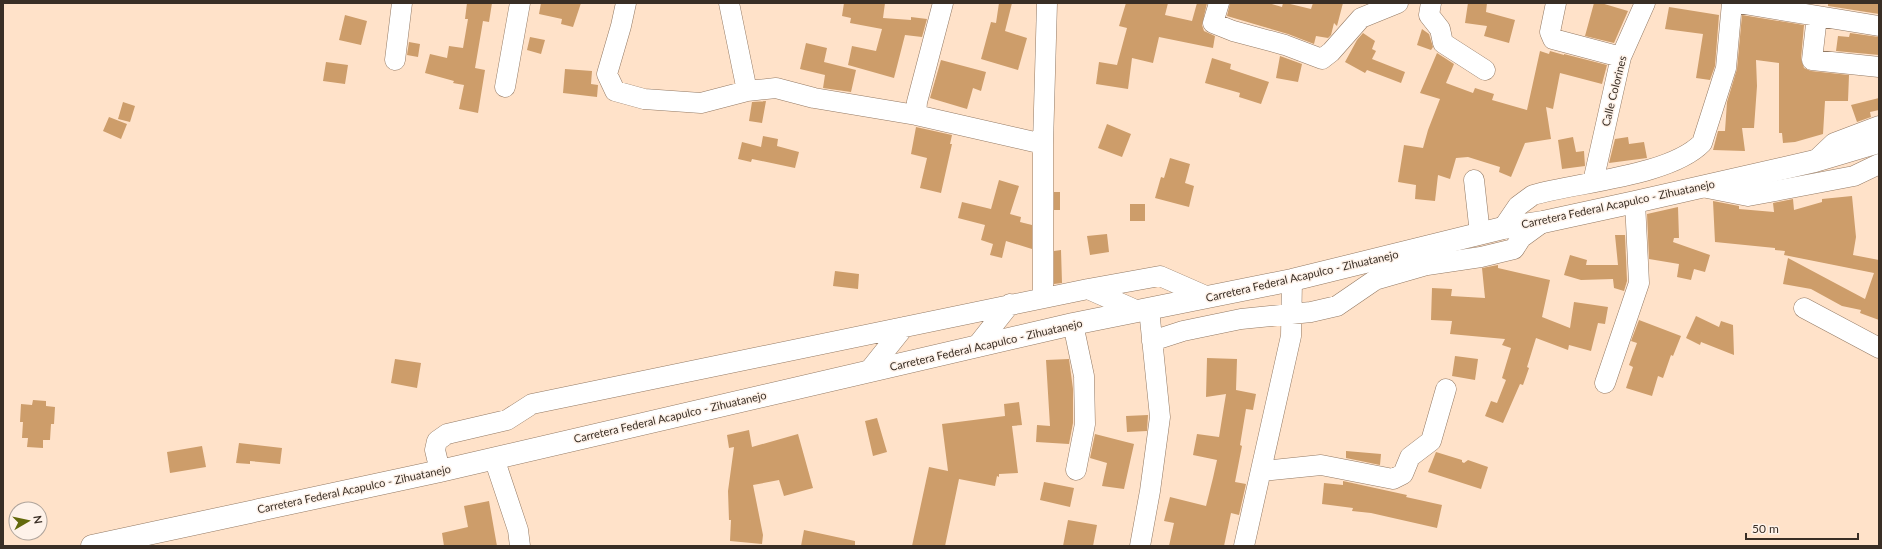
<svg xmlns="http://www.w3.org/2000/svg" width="1882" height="549" viewBox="0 0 1882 549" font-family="Lato,sans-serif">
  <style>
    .building { fill: #cd9d6a }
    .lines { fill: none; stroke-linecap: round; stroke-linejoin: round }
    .minor-casing { stroke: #937963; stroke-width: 21 }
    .major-casing { stroke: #937963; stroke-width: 23 }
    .minor { stroke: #fff; stroke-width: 20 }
    .major { stroke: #fff; stroke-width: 22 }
    .labels { text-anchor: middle; stroke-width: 3; stroke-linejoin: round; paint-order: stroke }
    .street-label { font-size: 11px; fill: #392e25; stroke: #fef2e9 }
  </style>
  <rect width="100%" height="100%" fill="#ffe2c9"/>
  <path class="building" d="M 467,3 L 492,3 L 489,22 L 483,21 L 475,68 L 485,70 L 478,113 L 459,109 L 464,85 L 453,83 L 454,81 L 425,73 L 430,54 L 447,58 L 449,46 L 463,48 L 468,19 L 465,19 Z
    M 541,3 L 581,3 L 573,27 L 561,24 L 562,19 L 539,14 Z
    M 844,3 L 885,3 L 883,18 L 911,20 L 911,17 L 927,19 L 922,37 L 905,35 L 894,78 L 848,65 L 852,46 L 876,51 L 882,29 L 850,23 L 851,18 L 842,16 Z
    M 999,3 L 1012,3 L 1005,31 L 1027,38 L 1018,70 L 981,59 L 991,22 L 996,23 Z
    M 1126,3 L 1168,3 L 1165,15 L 1192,21 L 1197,3 L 1207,3 L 1202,25 L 1204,31 L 1215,36 L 1213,48 L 1159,37 L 1153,63 L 1132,58 L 1128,89 L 1096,84 L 1099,62 L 1117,65 L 1127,28 L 1119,26 Z
    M 1230,3 L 1268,3 L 1282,7 L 1283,3 L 1286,3 L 1311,9 L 1313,3 L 1343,3 L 1337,26 L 1334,23 L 1331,35 L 1328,38 L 1316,36 L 1314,44 L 1288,34 L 1227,16 Z
    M 1468,3 L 1487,3 L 1486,12 L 1515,20 L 1509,43 L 1484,36 L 1487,26 L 1465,23 Z
    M 1594,3 L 1601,3 L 1628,11 L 1614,43 L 1585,36 Z
    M 1828,3 L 1879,3 L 1879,14 L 1828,6 Z
    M 1669,7 L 1719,15 L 1715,66 L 1710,80 L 1696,78 L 1703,34 L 1665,29 Z
    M 345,15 L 367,21 L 361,45 L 339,40 Z
    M 1742,15 L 1804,25 L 1801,59 L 1804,68 L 1811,71 L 1849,75 L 1848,101 L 1825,101 L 1823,134 L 1795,142 L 1783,143 L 1782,133 L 1779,133 L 1779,63 L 1756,60 L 1757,86 L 1754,128 L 1742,128 L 1745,151 L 1713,150 L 1718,131 L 1725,131 L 1727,102 L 1737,69 Z
    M 1422,29 L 1429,34 L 1433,47 L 1431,50 L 1417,45 Z
    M 1363,33 L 1375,41 L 1372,49 L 1376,51 L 1372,59 L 1405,72 L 1401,83 L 1367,70 L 1365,73 L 1345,62 L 1357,40 Z
    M 1850,33 L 1879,37 L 1879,55 L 1836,51 L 1838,36 L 1849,37 Z
    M 530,37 L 545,40 L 541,54 L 527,50 Z
    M 409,42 L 420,44 L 418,57 L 407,55 Z
    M 806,43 L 827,48 L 824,62 L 856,70 L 851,92 L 823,88 L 825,75 L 800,69 Z
    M 1540,51 L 1549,54 L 1550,51 L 1564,55 L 1564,54 L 1607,65 L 1602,84 L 1560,73 L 1553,109 L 1546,107 L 1551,139 L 1525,143 L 1511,177 L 1499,172 L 1500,167 L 1468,157 L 1456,158 L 1450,179 L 1438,175 L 1435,201 L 1415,199 L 1416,185 L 1398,182 L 1404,145 L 1423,148 L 1428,130 L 1440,99 L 1420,93 L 1437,53 L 1454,64 L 1446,83 L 1473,93 L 1475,88 L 1494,94 L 1492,100 L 1527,110 Z
    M 1280,56 L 1302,64 L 1298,82 L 1276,78 Z
    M 1212,58 L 1231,64 L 1230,69 L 1269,82 L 1261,104 L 1239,97 L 1240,93 L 1205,83 Z
    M 941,60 L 986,72 L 981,91 L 973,88 L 967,109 L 930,98 Z
    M 326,62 L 348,65 L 345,84 L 323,81 Z
    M 565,69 L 592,71 L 591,84 L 598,85 L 597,97 L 563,93 Z
    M 1879,98 L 1879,110 L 1870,112 L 1871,117 L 1857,122 L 1851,105 Z
    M 766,101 L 762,123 L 749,121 L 752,102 Z
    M 123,102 L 135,106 L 130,122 L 118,119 Z
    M 109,117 L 127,124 L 121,139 L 103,131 Z
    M 1107,124 L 1131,134 L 1122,157 L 1098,148 Z
    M 916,127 L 952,135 L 950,144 L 952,144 L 941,193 L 920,188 L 927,158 L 911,154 Z
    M 763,136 L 778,139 L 777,146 L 799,152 L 795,168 L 752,159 L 751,162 L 738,159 L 742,142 L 761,147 Z
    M 1573,137 L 1576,152 L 1584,151 L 1585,166 L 1562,169 L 1558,140 Z
    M 1628,137 L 1629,144 L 1644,142 L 1647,158 L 1609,163 L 1615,139 Z
    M 1170,158 L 1190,164 L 1185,183 L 1194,186 L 1189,207 L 1155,198 L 1161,177 L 1164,178 Z
    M 999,180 L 1019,186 L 1010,214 L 1021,217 L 1020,222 L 1032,225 L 1032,249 L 1006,241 L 1002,258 L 990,255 L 993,244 L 981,240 L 985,225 L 958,218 L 962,202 L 991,209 Z
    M 1054,192 L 1060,192 L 1060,210 L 1054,210 Z
    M 1852,196 L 1856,237 L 1853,255 L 1879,260 L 1879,320 L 1860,313 L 1861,310 L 1842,306 L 1811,289 L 1783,284 L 1788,258 L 1865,299 L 1874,273 L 1784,255 L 1785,251 L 1775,250 L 1775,248 L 1715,242 L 1713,201 L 1739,206 L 1739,209 L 1774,212 L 1773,203 L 1793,199 L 1794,210 L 1822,202 L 1822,199 Z
    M 1130,204 L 1145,204 L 1145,221 L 1130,221 Z
    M 1678,207 L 1679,238 L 1674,238 L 1673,242 L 1710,255 L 1705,272 L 1694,269 L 1691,280 L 1677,277 L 1679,264 L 1649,259 L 1647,214 Z
    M 1107,234 L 1109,252 L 1090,255 L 1087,236 Z
    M 1615,235 L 1625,235 L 1627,281 L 1624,291 L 1614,288 L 1613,279 L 1581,280 L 1564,275 L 1570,255 L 1587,260 L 1586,265 L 1618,265 Z
    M 1061,250 L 1062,283 L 1054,284 L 1054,251 Z
    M 1498,265 L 1498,268 L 1550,280 L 1542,317 L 1570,328 L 1574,302 L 1608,307 L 1605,324 L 1598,323 L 1591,351 L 1569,345 L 1568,350 L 1536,338 L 1527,367 L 1529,368 L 1523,385 L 1520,384 L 1503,423 L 1485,416 L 1491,401 L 1497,403 L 1506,380 L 1502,378 L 1511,348 L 1502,345 L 1505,339 L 1450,334 L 1452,321 L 1431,320 L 1432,288 L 1452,289 L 1451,296 L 1485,298 L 1482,268 Z
    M 835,271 L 859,274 L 858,289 L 833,286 Z
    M 1696,316 L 1719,327 L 1721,321 L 1733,325 L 1734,355 L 1701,342 L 1700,345 L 1686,338 Z
    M 1639,320 L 1681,336 L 1673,356 L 1671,355 L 1663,378 L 1658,376 L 1652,396 L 1626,388 L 1633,367 L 1629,365 L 1637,343 L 1631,341 Z
    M 1455,356 L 1478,359 L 1475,380 L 1452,376 Z
    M 1207,358 L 1237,359 L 1236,390 L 1256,394 L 1253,410 L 1246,409 L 1240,445 L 1242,446 L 1235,482 L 1246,484 L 1239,515 L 1231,513 L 1224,546 L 1169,546 L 1174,523 L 1164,521 L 1170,497 L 1206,506 L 1213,478 L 1217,460 L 1193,455 L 1197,434 L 1219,437 L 1226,394 L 1206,397 Z
    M 395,359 L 421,363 L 417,388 L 391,383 Z
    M 1069,359 L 1073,389 L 1073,423 L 1069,444 L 1036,442 L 1037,425 L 1050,426 L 1046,360 Z
    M 33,400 L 46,401 L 46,406 L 55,407 L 54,424 L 51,424 L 50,440 L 43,440 L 43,448 L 27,447 L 28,438 L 22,438 L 23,422 L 20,422 L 21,404 L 32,405 Z
    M 1019,402 L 1022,425 L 1012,426 L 1018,473 L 999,474 L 999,477 L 997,476 L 995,486 L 959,479 L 945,546 L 912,546 L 929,467 L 948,471 L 942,424 L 1005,416 L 1004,404 Z
    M 1148,415 L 1147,431 L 1127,432 L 1126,416 Z
    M 877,418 L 887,452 L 873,456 L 865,421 Z
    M 749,430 L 752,447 L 798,434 L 813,488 L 784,496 L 779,480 L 753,485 L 763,535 L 762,544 L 730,541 L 731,520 L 729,520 L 728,491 L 734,447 L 729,448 L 727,435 Z
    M 1095,434 L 1134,444 L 1124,489 L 1102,486 L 1107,463 L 1090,458 Z
    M 239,443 L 282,448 L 280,464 L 250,461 L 250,464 L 236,463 Z
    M 202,446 L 206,467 L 170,473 L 167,452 Z
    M 1346,451 L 1381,454 L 1380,465 L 1346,458 Z
    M 1436,452 L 1462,460 L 1462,462 L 1464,463 L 1468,460 L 1488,467 L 1481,489 L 1428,472 Z
    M 1343,481 L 1407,495 L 1406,497 L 1442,505 L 1437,528 L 1371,513 L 1352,511 L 1353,508 L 1322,504 L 1324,483 L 1343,485 Z
    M 1044,482 L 1074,488 L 1070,507 L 1040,500 Z
    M 489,501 L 497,546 L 444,546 L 442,533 L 468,527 L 464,506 Z
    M 1068,520 L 1097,525 L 1093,546 L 1063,546 Z
    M 804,530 L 855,541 L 855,546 L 801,546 Z"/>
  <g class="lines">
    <g class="minor-casing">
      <path id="minor" d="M 626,3 L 621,26 L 607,74 L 615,91 L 644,99 L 701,103 L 747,91 L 776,88 L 814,98 L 916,115 L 1043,144
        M 729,3 L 747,91
        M 1219,3 L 1213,23 L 1233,31 L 1285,45 L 1322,59 L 1331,52 L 1361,18 L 1398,3
        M 1431,3 L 1429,15 L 1440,29 L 1443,43 L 1485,70
        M 1556,3 L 1550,32 L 1553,39 L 1621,57
        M 1738,3 L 1879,26
        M 1817,16 L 1812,60 L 1879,67
        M 395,60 L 402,3
        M 505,87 L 520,3
        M 916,115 L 917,102 L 943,3
        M 1815,161 L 1834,143 L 1879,126
        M 1474,180 L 1480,234
        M 1593,182 L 1621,57 L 1645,3
        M 1702,187 L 1748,196 L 1854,176 L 1879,164
        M 1503,228 L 1518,206 L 1533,195 C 1578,182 1670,176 1702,143 L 1726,68 L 1732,3
        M 1088,289 L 1160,276 L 1208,297
        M 1043,297 L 1043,144 L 1047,3
        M 1804,308 L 1879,348
        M 1073,324 L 1084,376 L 1085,424 L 1076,470
        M 1152,341 L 1183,331 L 1241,319 L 1311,312 L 1337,306 L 1375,280 L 1427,265 L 1481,257 L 1514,249 L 1521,238 L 1543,222
        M 976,347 L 1010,304
        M 868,372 L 904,327
        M 1605,383 L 1639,283 L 1635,202
        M 494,458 L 518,530 L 520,546
        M 440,471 L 435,450 L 437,441 L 447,434 L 507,420 L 532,404 L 1088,289 L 1138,311
        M 1262,471 L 1321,465 L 1393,479 L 1403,474 L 1410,457 L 1431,441 L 1446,389
        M 1140,546 L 1150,491 L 1160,417 L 1149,309
        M 1244,546 L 1291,336 L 1292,280"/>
    </g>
    <g class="major-casing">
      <path id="major" d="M 92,546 L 440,471 L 1073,324 L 1292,280 L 1503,228 L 1543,222 L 1635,202 L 1815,161 L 1879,142"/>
    </g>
    <use href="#minor" class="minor"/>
    <use href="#major" class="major"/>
  </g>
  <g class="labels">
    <g class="street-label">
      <text transform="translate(1614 91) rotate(-76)" y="4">Calle Colorines</text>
      <text transform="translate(1618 204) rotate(-12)" y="4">Carretera Federal Acapulco - Zihuatanejo</text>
      <text transform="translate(1302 276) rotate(-13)" y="4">Carretera Federal Acapulco - Zihuatanejo</text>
      <text transform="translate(986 345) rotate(-13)" y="4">Carretera Federal Acapulco - Zihuatanejo</text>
      <text transform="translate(670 417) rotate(-13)" y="4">Carretera Federal Acapulco - Zihuatanejo</text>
      <text transform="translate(354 489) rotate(-12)" y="4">Carretera Federal Acapulco - Zihuatanejo</text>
    </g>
  </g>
  <rect width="1882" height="549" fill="none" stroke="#392e25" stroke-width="8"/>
  <g transform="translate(28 521) rotate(81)"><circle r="19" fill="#fef2e9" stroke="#afa49b"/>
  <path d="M0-3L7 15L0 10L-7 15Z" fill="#63690b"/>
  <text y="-6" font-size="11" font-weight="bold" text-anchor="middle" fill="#392e25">N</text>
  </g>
  <path d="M1746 533v6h112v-6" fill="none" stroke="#392e25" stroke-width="2"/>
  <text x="1752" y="533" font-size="12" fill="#392e25" stroke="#fef2e9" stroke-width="3" paint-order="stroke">50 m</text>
</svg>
